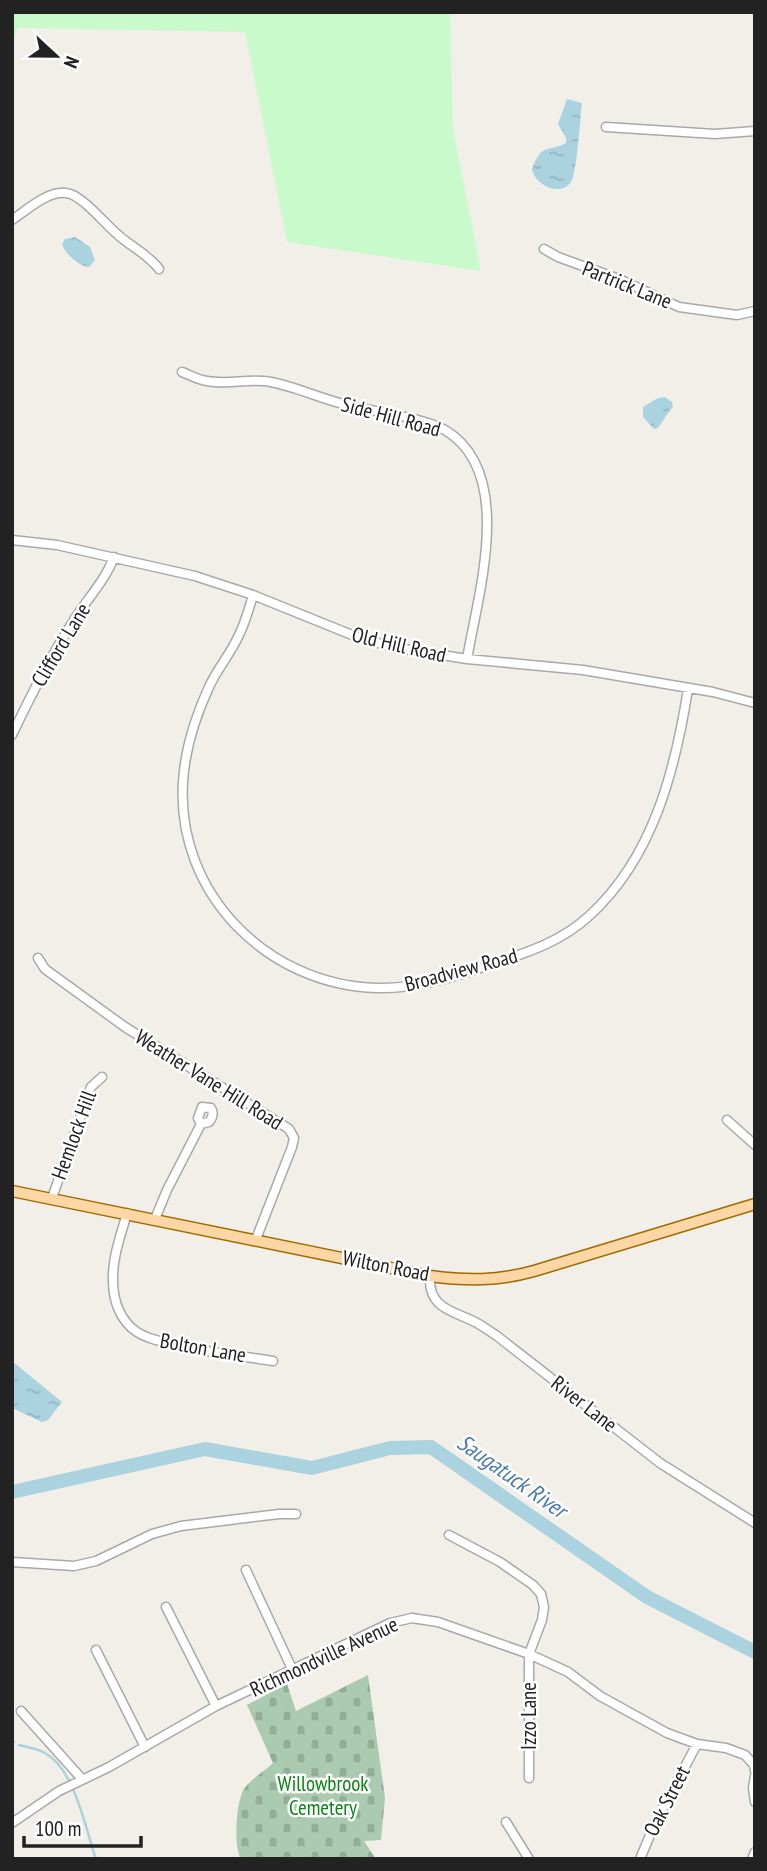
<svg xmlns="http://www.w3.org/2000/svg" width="767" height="1871" viewBox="0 0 767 1871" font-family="'PT Sans Narrow',sans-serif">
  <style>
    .cemetery { fill: url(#cemetery-stones) }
    .park { fill: #c8facc }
    .water { fill: url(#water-ripples) }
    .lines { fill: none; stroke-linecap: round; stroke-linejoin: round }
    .stream { stroke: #aad3df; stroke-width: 2.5 }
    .river { stroke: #aad3df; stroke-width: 14 }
    .minor-casing { stroke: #a9a9a9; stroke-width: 11 }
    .major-casing { stroke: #a06b00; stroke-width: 13 }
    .minor { stroke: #fff; stroke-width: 8 }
    .major { stroke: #fcd6a4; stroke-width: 10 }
    .labels { text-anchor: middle; stroke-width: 5; stroke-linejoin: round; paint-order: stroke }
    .street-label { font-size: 21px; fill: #222; stroke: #fff }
    .park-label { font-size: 21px; fill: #0c8416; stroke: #fff }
    .water-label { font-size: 23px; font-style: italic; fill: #4a7aab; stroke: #fff }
  </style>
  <defs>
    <pattern id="cemetery-stones" width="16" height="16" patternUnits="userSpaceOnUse" patternTransform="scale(1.75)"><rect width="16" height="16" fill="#aacbaf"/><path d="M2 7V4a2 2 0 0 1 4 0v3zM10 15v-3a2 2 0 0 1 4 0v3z" fill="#92ae96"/></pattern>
    <pattern id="water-ripples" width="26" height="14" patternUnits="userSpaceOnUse" patternTransform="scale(1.75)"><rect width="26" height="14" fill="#aad3df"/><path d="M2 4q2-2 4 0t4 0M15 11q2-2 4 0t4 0" fill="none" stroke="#92b5bf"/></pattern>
  </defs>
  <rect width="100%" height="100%" fill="#f2efe9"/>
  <path class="cemetery" d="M 368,1675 L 385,1798 L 381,1840 L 364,1841 L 376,1859 L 241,1859 C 233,1846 236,1802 244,1789 C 251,1779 265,1771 273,1763 L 247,1705 L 287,1684 L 296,1711 Z"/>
  <path class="park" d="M 12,12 L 450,12 L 453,129 L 481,271 L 287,242 L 245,32 L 18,28 L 12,45 Z"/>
  <path class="water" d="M 567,99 L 582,103 C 580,118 577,173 571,182 C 560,198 534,184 532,169 C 542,142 547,153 566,143 L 566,138 L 558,124 Z
    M 75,237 L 90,247 L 95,260 L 89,267 C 80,267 64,253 62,244 L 65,239 Z
    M 665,397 L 672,402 L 673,407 C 667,413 664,420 658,428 L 654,429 L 643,417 L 643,407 L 658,398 Z
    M 12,1361 L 62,1402 L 48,1420 L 42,1422 L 12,1408 Z"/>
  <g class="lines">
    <path class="stream" d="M 12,1740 L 14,1742
      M 19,1745 C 28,1747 38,1749 45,1753 C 75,1769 86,1831 96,1859"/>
    <path class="river" d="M 12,1492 L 205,1449 L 312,1468 L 390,1448 L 431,1447 L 647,1597 L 755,1652"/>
    <g class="minor-casing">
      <path id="minor" d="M 606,127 L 715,134 L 755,131
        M 12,220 C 27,210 47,191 66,193 C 81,194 105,224 117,234 C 131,247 148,254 159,269
        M 544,249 L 558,257 L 619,279 L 679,307 L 737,315 L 755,311
        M 182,372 C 190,375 198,380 207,381 C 228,385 250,378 271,382 C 297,387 321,399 347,405 C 372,411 425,418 445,430 C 516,472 478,594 467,659
        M 12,540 L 57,545 L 195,576 L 253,595 L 357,637 L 392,647 L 467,659 L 583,670 L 713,692 L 755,703
        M 253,595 C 249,609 245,623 239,635 C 231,653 218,668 210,685 C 196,715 185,749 183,782 C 176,893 267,985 377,988 C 417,989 458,976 495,963 C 529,952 562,941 589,916 C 653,858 675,771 688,689
        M 12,735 C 31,695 50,657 74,620 C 87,599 105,581 114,557
        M 38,958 L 45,969 L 125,1027 L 289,1129 L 294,1138 L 292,1147 L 256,1239
        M 727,1120 L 755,1145
        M 52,1198 L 91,1087 L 102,1077
        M 127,1213 C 121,1235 112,1258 113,1281 C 113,1300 120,1321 137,1332 C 159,1347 243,1356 273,1361
        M 155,1219 L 167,1190 L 201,1124 L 198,1118 L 202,1107 L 211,1108 C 214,1113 213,1117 209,1122 L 201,1124
        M 430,1276 C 428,1307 450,1310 473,1321 C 482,1325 489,1331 497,1336 L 660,1463 L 755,1523
        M 449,1535 L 500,1562 L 533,1585 L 541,1594 L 544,1607 L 542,1620 L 529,1654 L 529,1778
        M 12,1562 L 74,1566 L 96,1561 L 152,1534 L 181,1526 L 279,1514 L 296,1514
        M 246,1570 L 293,1671
        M 166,1607 L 216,1706
        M 96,1650 L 145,1747
        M 21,1711 L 82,1779
        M 755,1776 L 753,1788 L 755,1802
        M 506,1822 L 529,1859
        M 12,1823 L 59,1791 L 109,1767 L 216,1706 L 390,1623 L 412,1618 L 438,1622 L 529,1654 L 568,1672 L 600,1696 L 667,1733 L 697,1744 L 726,1748 L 745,1755 L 754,1765 L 755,1771
        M 640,1859 L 656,1821 L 697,1744
        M 752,1859 L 755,1852"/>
    </g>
    <g class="major-casing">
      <path id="major" d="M 12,1191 L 430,1276 C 467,1281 498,1281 534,1271 L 755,1204"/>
    </g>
    <use href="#minor" class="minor"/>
    <use href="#major" class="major"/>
  </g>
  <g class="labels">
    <g class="street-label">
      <text transform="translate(627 285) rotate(22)" y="7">Partrick Lane</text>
      <text transform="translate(391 417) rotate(15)" y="7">Side Hill Road</text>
      <text transform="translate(61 645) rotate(-59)" y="7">Clifford Lane</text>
      <text transform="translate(399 645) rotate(13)" y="7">Old Hill Road</text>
      <text transform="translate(461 970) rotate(-15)" y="7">Broadview Road</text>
      <text transform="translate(209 1080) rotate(32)" y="7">Weather Vane Hill Road</text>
      <text transform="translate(74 1135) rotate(-70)" y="7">Hemlock Hill</text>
      <text transform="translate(386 1266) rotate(11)" y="7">Wilton Road</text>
      <text transform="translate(203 1348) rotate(10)" y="7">Bolton Lane</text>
      <text transform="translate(584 1404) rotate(38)" y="7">River Lane</text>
      <text transform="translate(324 1657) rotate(-25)" y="7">Richmondville Avenue</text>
      <text transform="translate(529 1716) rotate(-90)" y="7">Izzo Lane</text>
      <text transform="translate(667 1801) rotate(-63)" y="7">Oak Street</text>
    </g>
    <g class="park-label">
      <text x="323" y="1791">Willowbrook<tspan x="323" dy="24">Cemetery</tspan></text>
    </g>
    <g class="water-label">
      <text transform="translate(512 1476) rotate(35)" y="8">Saugatuck River</text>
    </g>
  </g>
  <rect width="767" height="1871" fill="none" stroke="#222222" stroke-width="28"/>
  <g transform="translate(56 56) rotate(112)" stroke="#ffffff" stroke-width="5" paint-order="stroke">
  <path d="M0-5L12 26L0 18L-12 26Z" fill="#222222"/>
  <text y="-10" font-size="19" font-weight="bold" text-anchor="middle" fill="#222222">N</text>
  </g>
  <path d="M24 1836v10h117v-10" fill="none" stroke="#222222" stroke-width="3.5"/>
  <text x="35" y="1836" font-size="21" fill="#222222" stroke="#ffffff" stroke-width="5" paint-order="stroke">100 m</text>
</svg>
